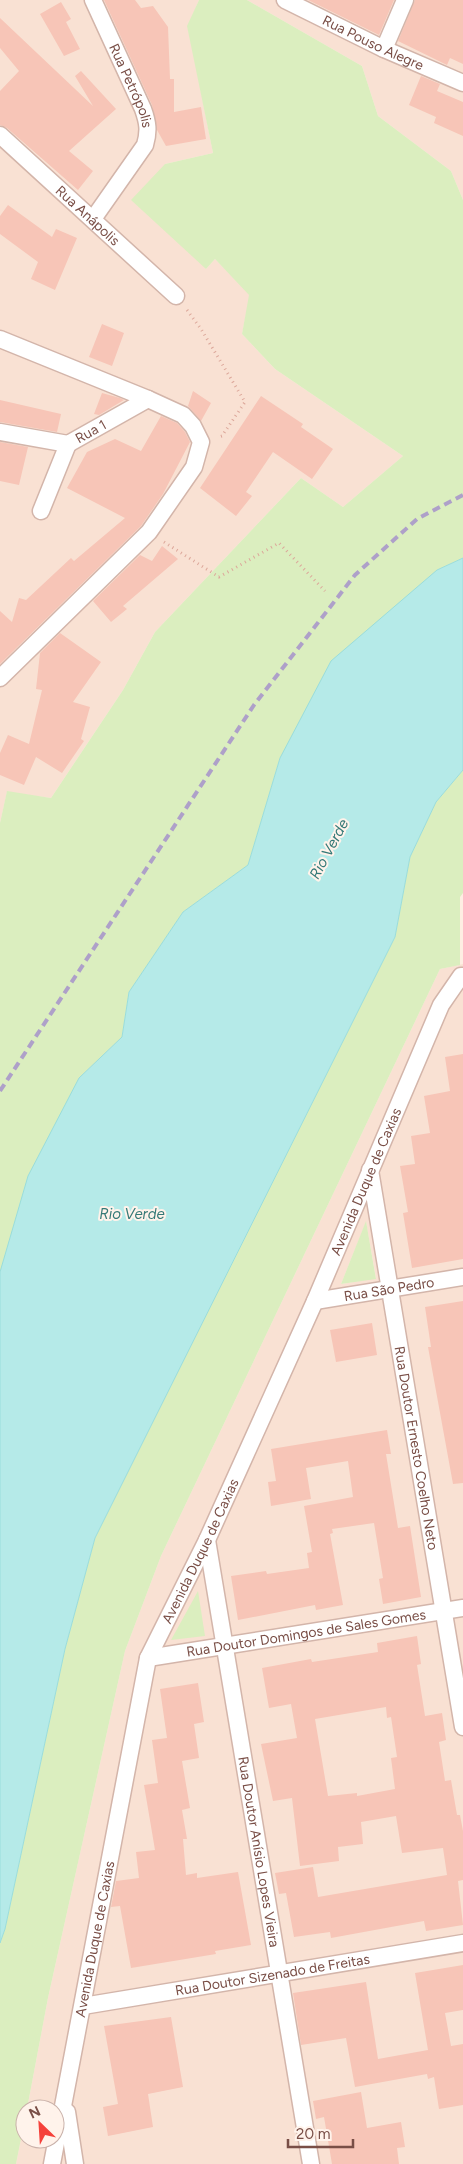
<svg xmlns="http://www.w3.org/2000/svg" width="463" height="2164" viewBox="0 0 463 2164" font-family="Figtree,sans-serif">
  <style>
    .residential { fill: #f9e1d3; fill-rule: evenodd }
    .green { fill: #dbeebf }
    .water { fill: #b5eae8; stroke: #9adddb }
    .building { fill: #f7c5b7; fill-rule: evenodd }
    .lines { fill: none; stroke-linecap: round; stroke-linejoin: round }
    .minor-casing { stroke: #d3b5aa; stroke-width: 19 }
    .path { stroke: #dca79a; stroke-width: 3; stroke-dasharray: 1 4; stroke-linecap: butt }
    .minor { stroke: #fff; stroke-width: 16 }
    .rail { stroke: #aea0c9; stroke-width: 4; stroke-dasharray: 8 5; stroke-linecap: butt }
    .labels { text-anchor: middle; stroke-width: 4; stroke-linejoin: round; paint-order: stroke }
    .street-label { font-size: 14px; fill: #794e46; stroke: #fff3eb }
    .water-label { font-size: 15px; font-style: italic; fill: #357977; stroke: #fff3eb }
  </style>
  <rect width="100%" height="100%" fill="#feeee3"/>
  <path class="residential" d="M 0,0 L 199,0 L 188,26 L 213,153 L 165,164 L 206,269 L 215,259 L 250,295 L 242,334 L 275,369 L 403,456 L 343,507 L 301,478 L 155,632 L 123,690 L 51,798 L 7,792 L 0,823 Z
    M 247,0 L 463,0 L 463,200 L 451,171 L 378,116 L 362,66 Z
    M 463,964 L 463,2164 L 16,2164 L 25,2119 L 25,2139 L 55,2139 L 55,2109 L 27,2109 L 48,1998 L 125,1651 L 161,1556 L 440,969 ZM 366,1222 L 376,1278 L 342,1284 L 341,1284 Z"/>
  <path class="green" d="M 199,0 L 247,0 L 362,66 L 378,116 L 451,171 L 463,200 L 463,558 L 437,570 L 280,758 L 248,865 L 183,912 L 129,992 L 122,1037 L 79,1078 L 0,1272 L 0,823 L 7,791 L 51,798 L 123,690 L 155,632 L 301,478 L 343,507 L 403,456 L 275,369 L 242,334 L 249,295 L 215,259 L 206,269 L 131,200 L 165,164 L 213,153 L 187,26 Z
    M 463,770 L 463,893 L 460,897 L 460,965 L 440,969 L 161,1556 L 125,1651 L 48,1998 L 27,2109 L 25,2109 L 25,2119 L 16,2164 L 0,2164 L 0,1943 L 5,1929 L 65,1649 L 95,1538 L 395,937 L 410,857 L 436,802 Z
    M 366,1221 L 376,1279 L 341,1284 Z
    M 198,1591 L 205,1636 L 171,1640 Z"/>
  <path class="water" d="M 463,558 L 463,770 L 436,802 L 410,857 L 395,937 L 95,1538 L 65,1649 L 5,1929 L 0,1943 L 0,1272 L 28,1176 L 79,1078 L 122,1037 L 129,992 L 183,912 L 248,865 L 280,758 L 331,661 L 437,570 Z"/>
  <path class="building" d="M 104,0 L 135,0 L 141,8 L 153,6 L 168,27 L 170,79 L 174,79 L 174,112 L 201,107 L 206,139 L 166,146 L 157,130 L 152,105 Z
    M 308,0 L 394,0 L 379,35 Z
    M 415,0 L 463,0 L 463,64 L 450,58 L 447,65 L 398,41 Z
    M 61,2 L 71,19 L 66,22 L 80,49 L 64,56 L 40,14 Z
    M 0,18 L 93,106 L 75,76 L 81,71 L 116,109 L 69,151 L 93,171 L 78,190 L 7,128 L 0,125 L 0,91 L 19,71 L 0,48 Z
    M 421,76 L 440,84 L 437,91 L 463,102 L 463,136 L 434,123 L 436,117 L 409,105 Z
    M 8,205 L 52,237 L 56,229 L 77,238 L 55,290 L 31,279 L 38,262 L 0,234 L 0,216 Z
    M 102,324 L 124,333 L 112,366 L 89,357 Z
    M 193,391 L 211,403 L 201,421 L 188,406 Z
    M 102,393 L 120,398 L 124,400 L 99,415 L 94,414 Z
    M 261,396 L 303,424 L 301,427 L 333,449 L 312,479 L 273,452 L 246,492 L 252,496 L 236,516 L 200,488 Z
    M 0,400 L 61,414 L 57,432 L 0,422 Z
    M 161,416 L 177,423 L 185,432 L 190,442 L 163,494 L 141,526 L 0,664 L 0,611 L 12,622 L 19,598 L 26,600 L 71,558 L 74,561 L 125,518 L 67,488 L 87,452 L 115,439 L 141,451 Z
    M 0,442 L 28,447 L 19,485 L 0,481 Z
    M 162,546 L 178,559 L 123,606 L 127,609 L 111,622 L 93,601 L 140,555 L 152,561 Z
    M 60,633 L 101,662 L 73,702 L 90,707 L 81,739 L 84,741 L 62,773 L 36,757 L 24,785 L 0,775 L 0,753 L 8,735 L 29,744 L 42,690 L 36,689 L 40,653 Z
    M 463,1054 L 463,1259 L 412,1268 L 403,1213 L 408,1212 L 400,1166 L 415,1164 L 411,1136 L 430,1133 L 424,1096 L 450,1091 L 445,1057 Z
    M 463,1301 L 463,1483 L 453,1484 L 428,1347 L 431,1347 L 425,1307 Z
    M 372,1323 L 377,1355 L 336,1362 L 330,1330 Z
    M 387,1430 L 391,1454 L 386,1454 L 398,1528 L 410,1526 L 421,1597 L 383,1604 L 379,1579 L 383,1578 L 374,1523 L 332,1529 L 333,1533 L 330,1534 L 343,1605 L 316,1610 L 315,1605 L 238,1620 L 231,1576 L 266,1571 L 267,1574 L 309,1568 L 307,1553 L 312,1552 L 304,1506 L 353,1497 L 348,1461 L 306,1468 L 311,1499 L 271,1506 L 268,1482 L 276,1481 L 271,1449 Z
    M 417,1636 L 421,1664 L 417,1665 L 425,1716 L 442,1713 L 446,1740 L 439,1742 L 445,1781 L 451,1780 L 457,1815 L 460,1815 L 463,1831 L 463,1880 L 458,1881 L 463,1925 L 426,1931 L 424,1921 L 331,1938 L 330,1932 L 294,1937 L 286,1893 L 279,1894 L 275,1873 L 313,1867 L 318,1897 L 447,1875 L 443,1848 L 402,1853 L 396,1816 L 361,1822 L 363,1844 L 338,1847 L 339,1861 L 300,1866 L 292,1798 L 273,1801 L 261,1744 L 297,1738 L 291,1704 L 269,1708 L 262,1668 L 311,1659 L 312,1662 L 378,1652 L 377,1643 ZM 386,1707 L 387,1718 L 391,1717 L 397,1757 L 391,1758 L 395,1789 L 357,1796 L 357,1793 L 328,1796 L 315,1719 Z
    M 198,1683 L 204,1722 L 194,1724 L 199,1758 L 182,1761 L 190,1808 L 182,1810 L 187,1839 L 183,1839 L 186,1875 L 197,1873 L 197,1878 L 238,1872 L 251,1945 L 215,1951 L 216,1954 L 131,1968 L 120,1906 L 111,1907 L 116,1881 L 139,1878 L 136,1852 L 155,1850 L 144,1785 L 158,1783 L 152,1740 L 167,1738 L 160,1689 Z
    M 463,1965 L 463,2010 L 445,2013 L 451,2046 L 463,2044 L 463,2105 L 439,2109 L 434,2077 L 428,2079 L 427,2074 L 355,2087 L 346,2038 L 301,2045 L 293,1993 L 366,1982 L 378,2059 L 428,2050 L 415,1973 Z
    M 171,2017 L 183,2087 L 148,2094 L 153,2127 L 108,2136 L 103,2107 L 118,2104 L 104,2026 Z
    M 361,2092 L 367,2128 L 401,2122 L 405,2147 L 397,2148 L 399,2164 L 332,2164 L 324,2117 L 316,2119 L 313,2101 Z"/>
  <g class="lines">
    <g class="minor-casing">
      <g id="minor">
        <path id="s1" d="M 93,0 L 143,109 C 148,123 149,131 145,145 L 93,219"/>
        <path id="s2" d="M 285,0 L 384,49 L 463,83"/>
        <path d="M 384,49 L 405,0"/>
        <path id="s3" d="M 0,135 L 176,296"/>
        <path d="M 0,339 L 148,399 L 183,415 L 193,426 L 201,442 L 194,467 L 149,532 L 0,678"/>
        <path id="s4" d="M 0,432 L 68,444 L 148,399"/>
        <path d="M 41,511 L 68,444"/>
        <path id="s5" d="M 370,1170 L 463,1727"/>
        <path id="s6" d="M 315,1301 L 463,1277"/>
        <path id="s7" d="M 207,1540 L 311,2164"/>
        <path id="s8" d="M 148,1658 L 463,1608"/>
        <path id="s9" d="M 83,2006 L 463,1943"/>
        <path d="M 67,2112 L 75,2164"/>
        <path id="s10" d="M 52,2164 L 148,1658 L 207,1540 L 315,1301 L 441,1005 L 461,976 L 463,976"/>
      </g>
    </g>
    <path class="path" d="M 187,310 L 201,329 L 245,402 L 222,436 L 219,437
      M 164,542 L 219,577 L 279,543 L 325,591"/>
    <use href="#minor" class="minor"/>
    <path class="rail" d="M 0,1091 L 254,705 L 355,575 L 417,519 L 463,495"/>
  </g>
  <g class="labels">
    <g class="street-label">
      <text dy="5" stroke="none"><textPath href="#s2" startOffset="98">Rua Pouso Alegre</textPath></text>
      <text dy="5" stroke="none"><textPath href="#s1" startOffset="94">Rua Petrópolis</textPath></text>
      <text dy="5" stroke="none"><textPath href="#s3" startOffset="119">Rua Anápolis</textPath></text>
      <text dy="5" stroke="none"><textPath href="#s4" startOffset="95">Rua 1</textPath></text>
      <text dy="5" stroke="none"><textPath href="#s10" startOffset="1039">Avenida Duque de Caxias</textPath></text>
      <text dy="5" stroke="none"><textPath href="#s6" startOffset="75">Rua São Pedro</textPath></text>
      <text dy="5" stroke="none"><textPath href="#s5" startOffset="282">Rua Doutor Ernesto Coelho Neto</textPath></text>
      <text dy="5" stroke="none"><textPath href="#s10" startOffset="634">Avenida Duque de Caxias</textPath></text>
      <text dy="5" stroke="none"><textPath href="#s8" startOffset="160">Rua Doutor Domingos de Sales Gomes</textPath></text>
      <text dy="5" stroke="none"><textPath href="#s7" startOffset="316">Rua Doutor Anísio Lopes Vieira</textPath></text>
      <text dy="5" stroke="none"><textPath href="#s10" startOffset="229">Avenida Duque de Caxias</textPath></text>
      <text dy="5" stroke="none"><textPath href="#s9" startOffset="192">Rua Doutor Sizenado de Freitas</textPath></text>
    </g>
    <g class="water-label">
      <text transform="translate(329 849) rotate(-62)" y="5">Rio Verde</text>
      <text x="132" y="1219">Rio Verde</text>
    </g>
  </g>
  <g transform="translate(40 2124) rotate(335)"><circle r="24" fill="#fff3eb" stroke="#c9b1a9"/>
  <path d="M0-4L9 19L0 12L-9 19Z" fill="#f5423b"/>
  <text y="-8" font-size="14" font-weight="bold" text-anchor="middle" fill="#794e46">N</text>
  </g>
  <path d="M288 2139v8h65v-8" fill="none" stroke="#794e46" stroke-width="2.5"/>
  <text x="296" y="2139" font-size="15" fill="#794e46" stroke="#fff3eb" stroke-width="4" paint-order="stroke">20 m</text>
</svg>
